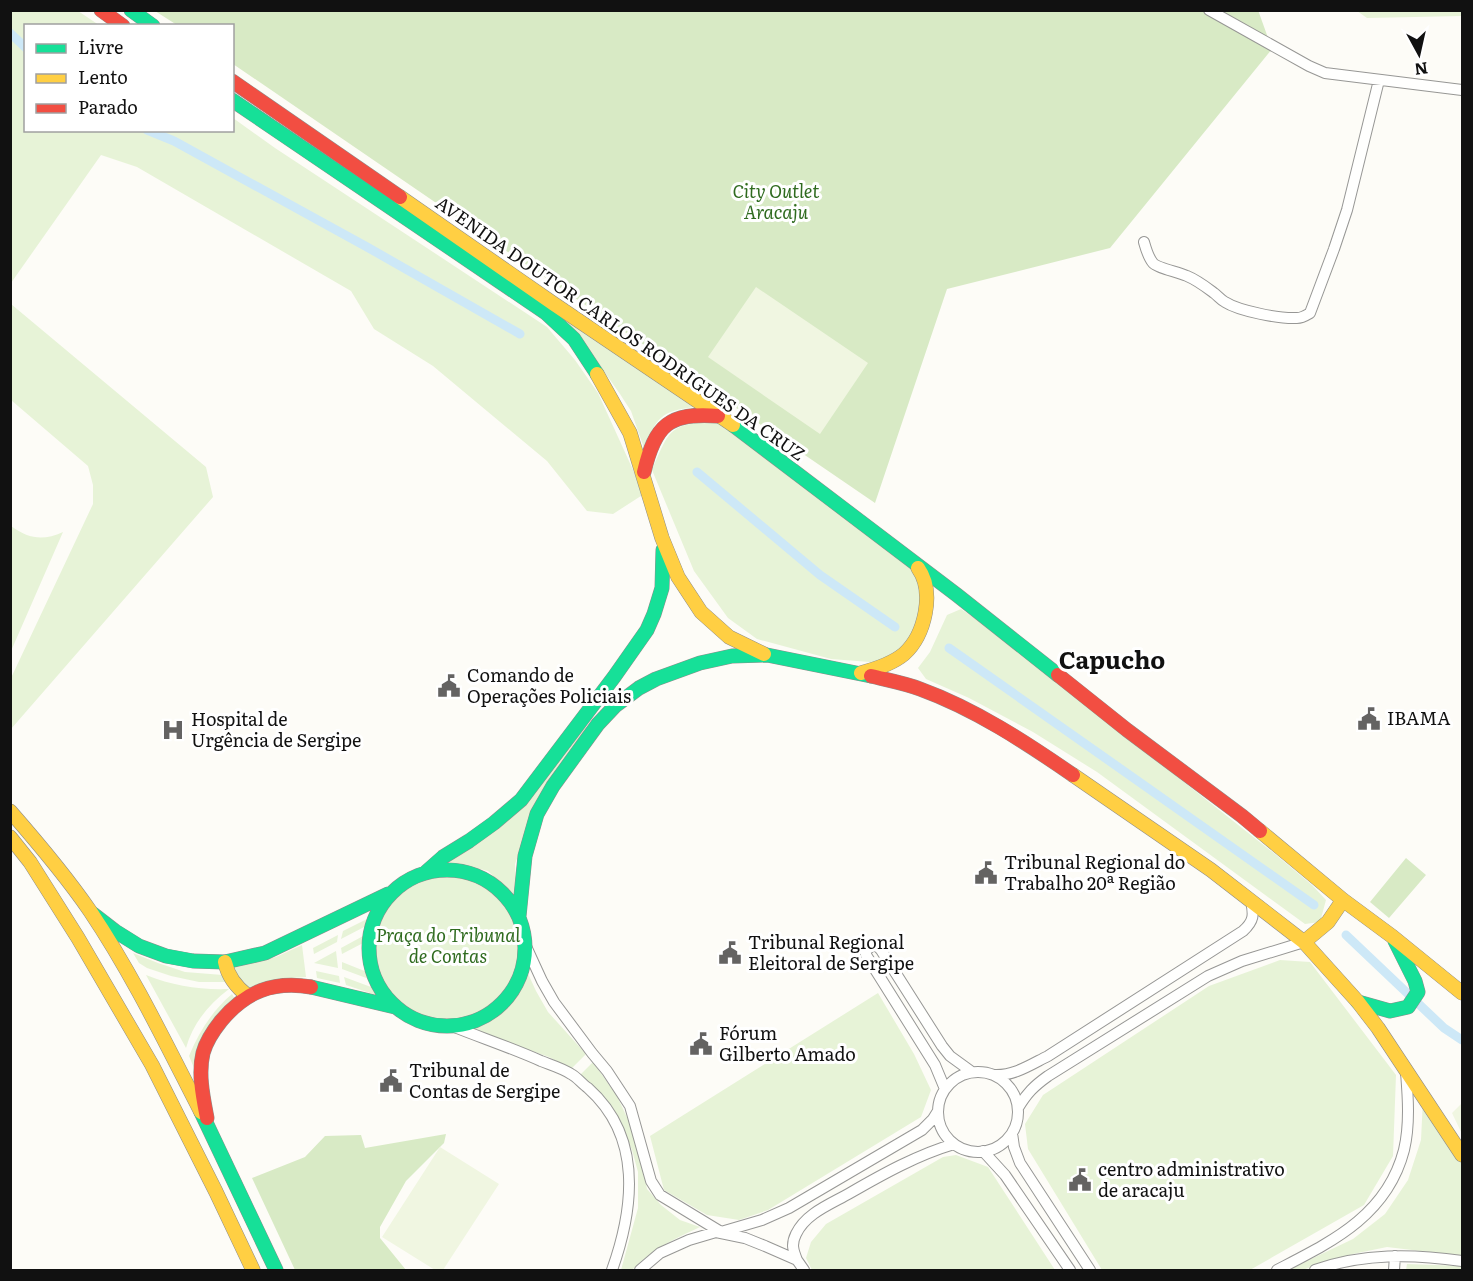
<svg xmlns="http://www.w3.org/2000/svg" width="1473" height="1281" viewBox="0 0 1473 1281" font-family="Literata,serif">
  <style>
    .green { fill: #e7f3d7 }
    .forest { fill: #d8eac5 }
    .pitch { fill: #f0f6e1 }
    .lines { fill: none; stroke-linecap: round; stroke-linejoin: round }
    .canal { stroke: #cde8f7; stroke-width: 9 }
    .street-casing { stroke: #979795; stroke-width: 12 }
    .fast-casing { stroke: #8e8d8b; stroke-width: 15 }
    .slow-casing { stroke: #8e8d8b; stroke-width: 15 }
    .jam-casing { stroke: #8e8d8b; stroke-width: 15 }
    .street { stroke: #fffffe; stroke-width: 10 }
    .fast { stroke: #16e098; stroke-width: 14 }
    .slow { stroke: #ffcf43; stroke-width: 14 }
    .jam { stroke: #f24e42; stroke-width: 14 }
    .labels { text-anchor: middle; stroke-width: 6; stroke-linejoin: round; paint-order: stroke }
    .park-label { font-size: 18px; font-style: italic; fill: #2f6b1f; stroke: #fff }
    .street-label { font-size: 18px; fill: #111; stroke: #fff }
    .poi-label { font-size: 18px; fill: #111; stroke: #fff; text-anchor: start }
    .district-label { font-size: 24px; font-weight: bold; fill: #111; stroke: #fff }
  </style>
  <rect width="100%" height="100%" fill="#fdfcf7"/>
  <path class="green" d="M 1462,10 L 1462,16 L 1367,18 L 1357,11 Z
    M 11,11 L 78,11 L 99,25 L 26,26 L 26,130 L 232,130 L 233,118 L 275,148 L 547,327 L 575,360 L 598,393 L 644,494 L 613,514 L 587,511 L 547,461 L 433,366 L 374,329 L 351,291 L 137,167 L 101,155 L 11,283 Z
    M 11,304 L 206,467 L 213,497 L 11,729 L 11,678 L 93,504 L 93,485 L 88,466 L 11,400 Z
    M 561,314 L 695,407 C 661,411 657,417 644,448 L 631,411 L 620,394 L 591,353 L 565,323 Z
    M 717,420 L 918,567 L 927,604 L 920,636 L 883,663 L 831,659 L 757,639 L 728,618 L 694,571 L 652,470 C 671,426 669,426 717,420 Z
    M 11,526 C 29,539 43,541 63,532 L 11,651 Z
    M 961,609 L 989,628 L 1275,854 L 1312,885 L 1326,900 L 1320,922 L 1305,924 L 1097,772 L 1033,732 L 969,698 L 926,679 L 918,668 L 930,652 L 947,615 Z
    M 585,726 L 588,728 L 533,815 L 515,864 L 517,899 L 488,871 L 472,867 L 442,864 L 480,842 Z
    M369 947a78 78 0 1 1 156 0a78 78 0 1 1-156 0Z
    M 371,917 L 368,925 L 341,939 L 343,931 Z
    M 338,935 L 337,942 L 314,954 L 313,948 Z
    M 365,935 L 365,942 L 342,954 L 341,948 Z
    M 302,945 L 306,977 L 278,979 L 246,990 L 233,968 L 276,957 Z
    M 336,951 L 338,968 L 314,963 Z
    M 133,953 L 158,963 L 185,972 L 223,975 L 227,982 L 199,982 L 171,976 L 147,968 L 139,963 Z
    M 1280,960 L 1310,962 L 1396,1075 L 1393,1156 L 1364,1205 L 1250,1270 L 1102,1270 L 1028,1149 L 1025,1124 L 1043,1095 L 1209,986 Z
    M 342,962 L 367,972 L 369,979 L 342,969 Z
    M 525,967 L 536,991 L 548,1012 L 586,1054 L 571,1069 L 549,1057 L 473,1030 L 494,1015 L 514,998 Z
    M 316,971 L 339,976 L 340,983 L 317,978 Z
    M 146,975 C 174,986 199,990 229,989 C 209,1004 193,1023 186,1048 Z
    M 344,977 L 371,987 L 376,995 L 346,985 Z
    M 878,993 L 914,1054 L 931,1090 L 921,1117 L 768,1210 L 739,1220 L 707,1215 L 664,1190 L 650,1136 Z
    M 232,994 L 236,1001 L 194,1068 L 189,1056 C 199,1032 212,1011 232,994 Z
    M 593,1062 L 617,1096 L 632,1128 L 642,1163 L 647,1189 L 661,1205 L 680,1220 L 700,1227 C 672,1240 653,1249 632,1270 L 621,1270 L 638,1208 L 638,1172 L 632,1150 L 623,1128 L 579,1076 Z
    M 1423,1099 L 1462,1159 L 1462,1256 L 1387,1247 L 1353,1254 L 1302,1270 L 1288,1270 L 1353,1239 L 1385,1214 L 1408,1180 L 1421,1140 Z
    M 956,1155 L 988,1167 L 1055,1270 L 812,1270 L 806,1258 L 811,1242 L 826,1224 L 943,1157 Z
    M 1407,1264 L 1462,1266 L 1462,1270 L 1406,1270 Z"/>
  <path class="forest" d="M 1258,10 L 1272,49 L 1110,248 L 947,289 L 875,503 L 233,64 L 232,26 L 177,25 L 155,11 Z
    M 1406,858 L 1426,875 L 1389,918 L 1370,902 Z
    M 446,1134 L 444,1143 L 406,1181 L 380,1227 L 380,1238 L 406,1270 L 295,1270 L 252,1178 L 305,1157 L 325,1136 L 361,1135 L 365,1148 Z"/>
  <path class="pitch" d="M 756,287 L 868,363 L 820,434 L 708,357 Z
    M 1462,1103 L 1462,1134 L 1452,1113 Z
    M 440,1147 L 499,1184 L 443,1270 L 435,1270 L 382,1237 Z"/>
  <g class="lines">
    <path class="canal" d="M 10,33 L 26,48
      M 147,130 L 174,141 L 367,247 L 520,334
      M 697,472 L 820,575 L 895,627
      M 949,648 L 1314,905
      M 1346,935 L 1444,1028 L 1462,1040"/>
    <g class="street-casing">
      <path id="street" d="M 1209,10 L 1309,66 L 1325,73 L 1462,90
        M 1144,242 C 1146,249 1148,257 1153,263 C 1157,268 1179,272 1187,276 C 1197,280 1206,287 1214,293 C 1218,296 1221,300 1225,302 C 1239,311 1280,319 1297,318 C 1302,318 1305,316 1310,313 L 1334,249 L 1347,210 L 1379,80
        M 525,944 L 542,981 L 554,1002 L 592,1053 L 607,1071 L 630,1106 L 651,1181 L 660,1195 L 721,1232 L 762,1220 L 789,1208 L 922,1130 L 933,1119 L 938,1111
        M 452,1026 C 482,1038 512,1048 541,1061 C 551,1065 562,1068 571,1074 C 577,1077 582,1084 588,1088 C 643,1137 634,1208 612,1270
        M938 1112a40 40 0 1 1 80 0a40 40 0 1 1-80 0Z
        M 994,1075 C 1014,1076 1030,1065 1048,1056 L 1243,931 C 1254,921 1254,915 1251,901
        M 945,1089 L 935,1065 L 866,955 L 866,950 L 872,946 L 877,946 L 881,950 L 942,1046 L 950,1056 L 972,1072
        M 1018,1108 C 1027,1093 1034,1086 1048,1076 L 1208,976 L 1242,961 L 1304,942
        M 1012,1133 L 1014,1147 L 1020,1163 L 1090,1270
        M 983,1151 L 1005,1175 L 1070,1270
        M 797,1260 C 793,1250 791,1244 796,1234 C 806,1213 831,1204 850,1193 C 883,1174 917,1155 954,1144
        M 640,1270 L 660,1253 L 689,1240 L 716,1232 L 745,1238 L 765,1246 L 797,1260 L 804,1270
        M 1277,1270 C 1331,1242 1387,1216 1404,1150 C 1410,1125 1408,1097 1406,1072
        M 1315,1270 C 1363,1253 1413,1254 1462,1261
        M 1394,1270 L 1395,1256"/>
    </g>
    <g class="fast-casing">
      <path id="fast" d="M 131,10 L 153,26
        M 232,100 L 546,313 L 574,339 L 597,374
        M 733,425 L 957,595 L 1058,675
        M369 948a78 78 0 1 1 156 0a78 78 0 1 1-156 0Z
        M 426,872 L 443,857 L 469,841 L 494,823 L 521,800 L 614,677 L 647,630 L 654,614 L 662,588 L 663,550
        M 93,914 L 115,931 L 139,946 L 166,956 L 193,961 L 225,962 L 265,953 L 388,894
        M 519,916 L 525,856 L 537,814 L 553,786 L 598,724 L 615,706 L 639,688 L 656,679 L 700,663 L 732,656 L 767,655 L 871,676
        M 311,987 L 395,1007
        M 1358,1002 L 1390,1011 L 1408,1007 L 1418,992 L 1415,981 L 1395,941
        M 201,1112 L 276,1270"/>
    </g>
    <g class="slow-casing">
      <path id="slow" d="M 400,197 L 554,304 L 733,425
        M 597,374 L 630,433 L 662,538 L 678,577 L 701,612 L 729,637 L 764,654
        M 861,673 C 876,669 892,664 904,654 C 925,635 935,592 918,568
        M 1073,775 L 1211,870 L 1304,942 L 1358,1002 L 1378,1028 L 1462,1155
        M 10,811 C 38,843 66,876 90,911 C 133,975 166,1044 201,1112
        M 1260,831 L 1343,900 L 1393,937 L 1462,993
        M 10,837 L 30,862 L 78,938 L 152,1065 L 216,1192 L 253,1270
        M 1304,942 L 1328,922 L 1343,900
        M 225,962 C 228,977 236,987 248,996"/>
    </g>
    <g class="jam-casing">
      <path id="jam" d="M 101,10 L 123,26
        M 232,81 L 400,197
        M 644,472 C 655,425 669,412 718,416
        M 1058,675 L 1127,730 L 1242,816 L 1260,831
        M 871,676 C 887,680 904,683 920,689 C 975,709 1025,742 1073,775
        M 207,1118 C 203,1097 198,1074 203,1053 C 206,1042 213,1031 221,1021 C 246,991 273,981 311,987"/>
    </g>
    <use href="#street" class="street"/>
    <use href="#fast" class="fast"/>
    <use href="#slow" class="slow"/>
    <use href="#jam" class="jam"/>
  </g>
  <defs>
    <g id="civic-bare" transform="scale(1.8)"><path d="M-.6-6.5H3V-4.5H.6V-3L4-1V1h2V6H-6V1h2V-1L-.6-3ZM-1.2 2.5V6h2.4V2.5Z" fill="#646362" stroke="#fff" stroke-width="2.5" paint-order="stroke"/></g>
    <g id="hospital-bare" transform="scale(1.8)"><path d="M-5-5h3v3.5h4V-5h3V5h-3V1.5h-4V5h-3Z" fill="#646362" stroke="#fff" stroke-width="2.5" paint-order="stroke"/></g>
  </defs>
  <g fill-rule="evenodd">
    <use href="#civic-bare" x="449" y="686"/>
    <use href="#civic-bare" x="1369" y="719"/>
    <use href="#hospital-bare" x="173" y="730"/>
    <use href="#civic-bare" x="986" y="873"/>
    <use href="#civic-bare" x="730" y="953"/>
    <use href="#civic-bare" x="701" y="1044"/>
    <use href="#civic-bare" x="391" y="1081"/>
    <use href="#civic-bare" x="1080" y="1180"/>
  </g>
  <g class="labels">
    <g class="park-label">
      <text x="776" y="198">City Outlet<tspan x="776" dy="21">Aracaju</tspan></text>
      <text x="448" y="942">Praça do Tribunal<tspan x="448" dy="21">de Contas</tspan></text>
    </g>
    <g class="street-label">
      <text transform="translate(620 329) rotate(35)" y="6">AVENIDA DOUTOR CARLOS RODRIGUES DA CRUZ</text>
    </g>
    <g class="poi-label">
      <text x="467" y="682">Comando de<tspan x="467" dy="21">Operações Policiais</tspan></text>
      <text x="1387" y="725">IBAMA</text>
      <text x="191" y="726">Hospital de<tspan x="191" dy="21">Urgência de Sergipe</tspan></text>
      <text x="1004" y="869">Tribunal Regional do<tspan x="1004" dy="21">Trabalho 20ª Região</tspan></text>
      <text x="748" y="949">Tribunal Regional<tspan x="748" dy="21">Eleitoral de Sergipe</tspan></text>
      <text x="719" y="1040">Fórum<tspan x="719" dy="21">Gilberto Amado</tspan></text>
      <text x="409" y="1077">Tribunal de<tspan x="409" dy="21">Contas de Sergipe</tspan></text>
      <text x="1098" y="1176">centro administrativo<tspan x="1098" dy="21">de aracaju</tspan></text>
    </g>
    <g class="district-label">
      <text x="1112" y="669">Capucho</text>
    </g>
  </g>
  <rect width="1473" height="1281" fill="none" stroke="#111111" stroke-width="24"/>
  <rect x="24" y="24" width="210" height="108" fill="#ffffff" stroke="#a0a0a0" stroke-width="1.5"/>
  <rect x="36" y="44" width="30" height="9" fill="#16e098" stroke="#a0a0a0" stroke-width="1.5"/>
  <text x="78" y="54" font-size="18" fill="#111111">Livre</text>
  <rect x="36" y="74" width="30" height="9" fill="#ffcf43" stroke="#a0a0a0" stroke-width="1.5"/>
  <text x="78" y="84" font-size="18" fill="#111111">Lento</text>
  <rect x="36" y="104" width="30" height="9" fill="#f24e42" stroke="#a0a0a0" stroke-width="1.5"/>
  <text x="78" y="114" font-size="18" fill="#111111">Parado</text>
  <g transform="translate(1419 54) rotate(172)" stroke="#ffffff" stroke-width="4.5" paint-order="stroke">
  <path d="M0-4.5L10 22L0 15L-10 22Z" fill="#111111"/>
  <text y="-9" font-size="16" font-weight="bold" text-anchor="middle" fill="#111111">N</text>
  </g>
</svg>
